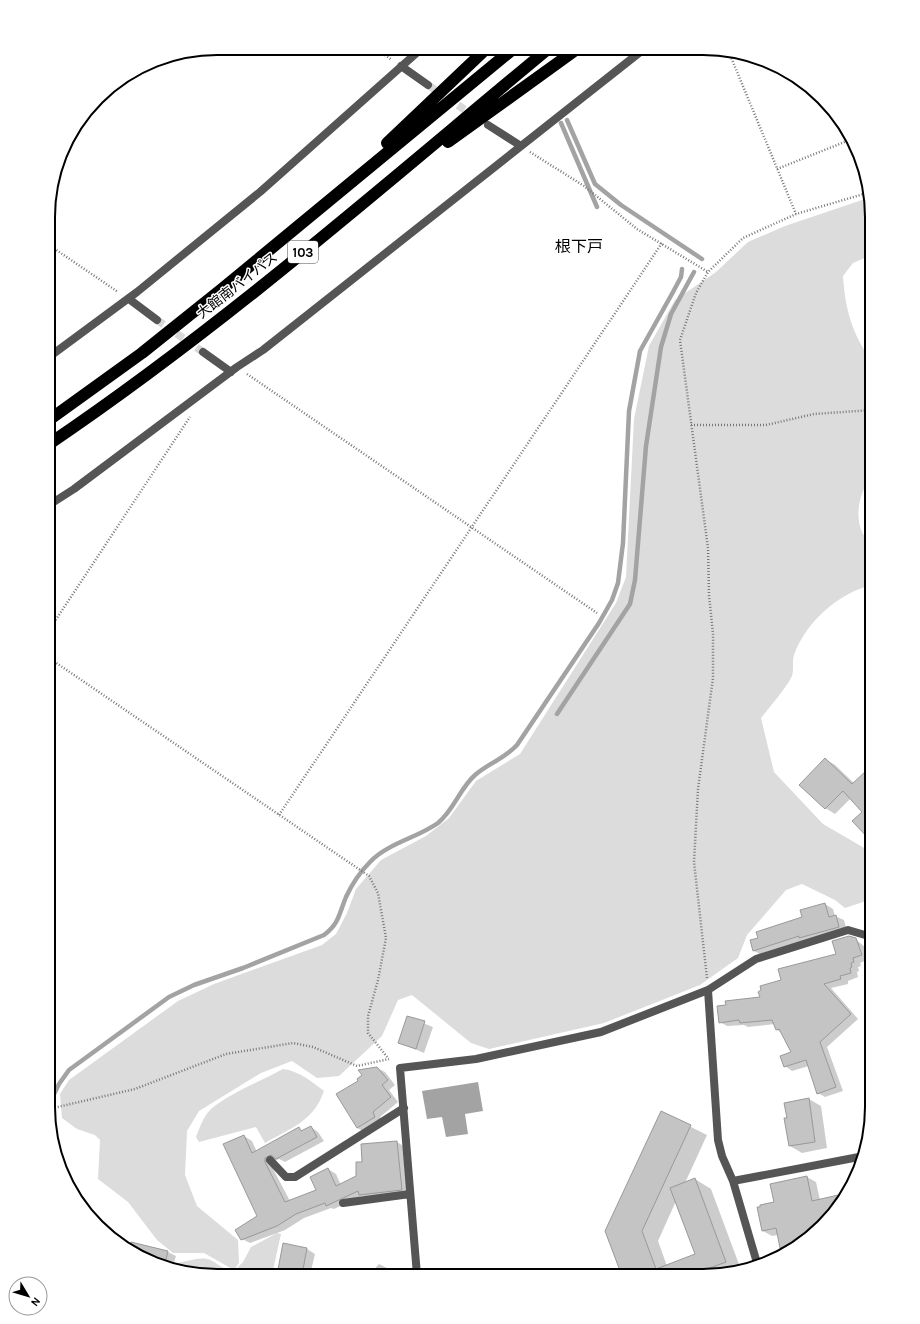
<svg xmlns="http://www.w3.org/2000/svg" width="920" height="1324" viewBox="0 0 920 1324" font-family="Karla,'Noto Sans JP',sans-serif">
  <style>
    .green { fill: #dcdcdc }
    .water { fill: #a3a3a3 }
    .shadow { fill: #0003; fill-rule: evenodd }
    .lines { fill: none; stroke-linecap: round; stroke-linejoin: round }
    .stream { stroke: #a3a3a3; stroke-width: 4.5 }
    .building { fill: #c4c4c4; stroke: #999 }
    .street-tunnel { stroke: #d9d9d9; stroke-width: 8; stroke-dasharray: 8 4; stroke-linecap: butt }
    .path { stroke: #777; stroke-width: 2.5; stroke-dasharray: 1 2; stroke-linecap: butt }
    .street { stroke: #555; stroke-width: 8 }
    .highway { stroke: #000; stroke-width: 12 }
    .labels { text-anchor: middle; stroke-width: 3; stroke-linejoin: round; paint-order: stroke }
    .shield { fill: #fff; stroke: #4c4c4c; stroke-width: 1 }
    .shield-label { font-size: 13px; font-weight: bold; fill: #000 }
    .street-label { font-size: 14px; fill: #000; stroke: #fff }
    .quarter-label { font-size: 16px; fill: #000; stroke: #fff }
    .rim { fill: none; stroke: #000; stroke-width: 2 }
  </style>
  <rect width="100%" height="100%" fill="#fff"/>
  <path class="green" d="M 868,198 L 872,217 L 872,255 L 853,263 L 843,276 C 845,308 852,335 872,361 L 872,477 C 859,491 854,517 863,534 C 865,537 869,541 872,543 L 872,585 C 838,593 806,622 794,655 C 792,661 794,669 792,676 C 787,687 769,708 761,718 L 774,772 L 823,824 L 866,849 L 872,848 L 872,896 L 863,902 L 845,908 L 835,900 L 802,884 L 786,890 L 747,935 L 738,958 L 700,985 L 604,1023 L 489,1049 L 471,1043 L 412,995 L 398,1000 L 382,1036 L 339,1076 L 317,1078 L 292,1061 L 261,1073 L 199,1111 L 187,1131 L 185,1175 L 197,1206 L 238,1240 L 239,1263 L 234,1270 L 204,1253 L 173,1253 L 157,1240 L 128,1202 L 98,1179 L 100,1140 L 95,1135 L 77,1129 L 62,1118 L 60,1094 L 69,1080 L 178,1001 L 214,984 L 322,945 L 336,934 L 347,913 L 356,889 L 381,860 L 426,836 L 449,818 L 476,781 L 520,754 L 616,603 L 626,577 L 634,419 L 649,346 L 675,300 L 716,272 L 748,242 L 785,226 Z
    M 283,1069 C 299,1071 311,1081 324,1091 C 313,1122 292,1127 265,1143 L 256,1127 L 199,1142 L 196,1137 C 200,1127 203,1117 211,1109 C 230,1093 261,1081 283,1069 Z
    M 277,1233 L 281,1234 L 272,1275 L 195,1275 L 172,1266 C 176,1263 182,1262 187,1261 C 217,1253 210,1266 234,1271 L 243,1262 L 251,1247 Z"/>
  <path class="water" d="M 478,1082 L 483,1111 L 465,1114 L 468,1134 L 446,1137 L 442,1117 L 427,1119 L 422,1091 Z"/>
  <path class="shadow" d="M 825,759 L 835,765 L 854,783 L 867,772 L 872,775 L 872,840 L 863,812 L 851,798 L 835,814 L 825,808 Z
    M 825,904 L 833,909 L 835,916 L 844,920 L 847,931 L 762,955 L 754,951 L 759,938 L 803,918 Z
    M 854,938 L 865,947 L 869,959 L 860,963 L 861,966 L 858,967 L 859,971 L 857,972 L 858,977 L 848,981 L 848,984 L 831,988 L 858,1019 L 827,1047 L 843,1091 L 825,1097 L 818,1093 L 809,1066 L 792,1071 L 785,1066 L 792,1053 L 782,1033 L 777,1030 L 775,1024 L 748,1027 L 744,1025 L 727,1026 L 720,1022 L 761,998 L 782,980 L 838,954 Z
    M 408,1017 L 433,1027 L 424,1053 L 400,1043 Z
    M 377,1068 L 385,1072 L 395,1085 L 389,1090 L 398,1102 L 380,1117 L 383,1122 L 365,1132 L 357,1128 L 360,1081 Z
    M 809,1099 L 821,1106 L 827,1148 L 802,1153 L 790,1146 L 785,1103 Z
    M 661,1112 L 707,1135 L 685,1183 L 695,1179 L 711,1189 L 740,1267 L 703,1276 L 623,1276 ZM 676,1201 L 696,1255 L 667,1266 L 658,1241 Z
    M 311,1127 L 318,1132 L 324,1141 L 285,1162 L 279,1159 L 272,1162 L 272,1167 L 290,1201 L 317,1191 L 328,1169 L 336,1174 L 341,1185 L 357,1177 L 363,1163 L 397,1142 L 405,1147 L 409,1194 L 367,1199 L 362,1196 L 334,1209 L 331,1208 L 304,1218 L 285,1230 L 250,1243 L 242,1239 L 259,1216 L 244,1136 L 252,1141 L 257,1152 L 299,1129 L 304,1131 Z
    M 807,1177 L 816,1182 L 820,1200 L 846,1196 L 843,1201 L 814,1234 L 785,1254 L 782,1251 L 778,1235 L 772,1236 L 763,1231 L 775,1203 Z
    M 284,1245 L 307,1249 L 315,1254 L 310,1275 L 278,1275 Z
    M 146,1247 L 168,1252 L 176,1256 L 173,1266 L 144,1255 Z
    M 379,1264 L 387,1268 L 395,1275 L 369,1275 Z"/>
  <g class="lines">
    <path class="stream" d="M 567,120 L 595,184 L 621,205 L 702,259
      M 561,123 L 597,207
      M 557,714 L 630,604 L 635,580 L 646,446 L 661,347 L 671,314 L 694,272
      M 51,1120 L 52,1098 L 59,1084 L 69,1070 L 169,997 L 194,985 L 243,968 L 324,935 C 339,924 339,914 346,897 C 352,884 360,872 370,862 C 388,843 417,838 438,823 C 454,810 460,788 475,775 C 489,763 504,759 517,745 L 599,623 L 612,600 L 618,583 L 623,543 L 629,411 L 640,351 L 673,292 L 681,277 L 682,269"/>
  </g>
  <path class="building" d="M 825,758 L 852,784 L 866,771 L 872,777 L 872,842 L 852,821 L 862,812 L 843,791 L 825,809 L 799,785 Z
    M 825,903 L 829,917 L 836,915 L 839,927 L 799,938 L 799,936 L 753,951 L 750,940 L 758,938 L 756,932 L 802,917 L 800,910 Z
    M 849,936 L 856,938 L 862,955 L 853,958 L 854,962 L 851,963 L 852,967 L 850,968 L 851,973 L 840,976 L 841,979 L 824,984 L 851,1014 L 820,1042 L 836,1087 L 817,1094 L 806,1060 L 784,1067 L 780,1056 L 791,1052 L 779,1029 L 776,1030 L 772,1020 L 740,1023 L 739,1020 L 719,1023 L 717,1006 L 726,1005 L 725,1001 L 760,997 L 758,992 L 761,990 L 760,986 L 781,980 L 778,969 L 836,954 L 832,941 Z
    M 407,1016 L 425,1021 L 416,1049 L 398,1043 Z
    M 377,1067 L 388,1080 L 382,1085 L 391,1097 L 373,1112 L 375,1117 L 357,1128 L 336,1094 L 358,1081 L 357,1079 L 362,1075 L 358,1070 Z
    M 809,1098 L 815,1142 L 789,1146 L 784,1118 L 787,1118 L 784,1103 Z
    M 661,1111 L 691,1125 L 642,1231 L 656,1269 L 695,1254 L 670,1188 L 695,1178 L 726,1262 L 689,1276 L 622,1276 L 605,1231 Z
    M 311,1126 L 317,1137 L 276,1159 L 271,1155 L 265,1158 L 265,1162 L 285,1202 L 316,1190 L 310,1177 L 328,1168 L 336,1186 L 356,1176 L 356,1162 L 362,1162 L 361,1144 L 397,1141 L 402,1190 L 359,1195 L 358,1191 L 326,1206 L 325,1203 L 296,1214 L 277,1226 L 241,1240 L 235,1230 L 257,1216 L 223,1144 L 244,1135 L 252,1153 L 299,1127 L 301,1131 Z
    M 807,1176 L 812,1201 L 847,1193 L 843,1201 L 814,1234 L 800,1244 L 780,1248 L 776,1228 L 762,1231 L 757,1207 L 760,1207 L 760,1205 L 774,1202 L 770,1184 Z
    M 131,1242 L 168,1251 L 165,1263 L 128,1249 Z
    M 283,1243 L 307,1248 L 302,1275 L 277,1275 Z"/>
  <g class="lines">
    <path class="street-tunnel" d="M 428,85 L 474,116
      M 157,320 L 203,352"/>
    <path class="path" d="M 375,48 L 392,60
      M 728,50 L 796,214
      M 530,152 L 584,186 L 637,229 L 708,272
      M 777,169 L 852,139
      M 49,245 L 118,292
      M 247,374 L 597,613
      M 691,425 L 766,425 L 814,414 L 872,410
      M 49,630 L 190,417
      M 49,658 L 369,876 L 378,893 L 386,938 L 378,980 L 368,1016 L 368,1033 L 388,1058
      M 279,815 L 662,243
      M 707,978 L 694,862 L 698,789 L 713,678 L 713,634 L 709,595 L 708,548 L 680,340 L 696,293 L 708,272 L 743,238 L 796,214 L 867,193
      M 48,1074 L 54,1078
      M 49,1109 L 135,1089 L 226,1054 L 293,1043 L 313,1047 L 357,1066 L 389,1059"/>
    <path class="street" d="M 401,66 L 428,85
      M 488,125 L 521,146
      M 129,299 L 157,320
      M 203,352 L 231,372
      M 49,357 L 137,292 L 260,192 L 421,49
      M 49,505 L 74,489 L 237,367 L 263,350 L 644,49
      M 708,990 L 718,1140 L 722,1156 L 733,1181 L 757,1263
      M 270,1160 L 286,1177 L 295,1177 L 404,1108
      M 733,1181 L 864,1156
      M 343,1203 L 410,1194
      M 757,1263 L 781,1257
      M 417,1275 L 400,1068 L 476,1059 L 601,1032 L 708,990 L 756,959 L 848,930 L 872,937"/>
    <path class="highway" d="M 448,142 L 577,49
      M 387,143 L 486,49
      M 49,420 L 142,353 L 222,289 L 513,49
      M 49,444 C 225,325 385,184 548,49"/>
  </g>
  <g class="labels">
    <rect class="shield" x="288" y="241" width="30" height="22" rx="3"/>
    <g class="shield-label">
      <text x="303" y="257">103</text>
    </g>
    <g class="street-label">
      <text transform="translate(237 285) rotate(-38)" y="5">大館南バイパス</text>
    </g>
    <g class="quarter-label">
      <text x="579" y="252">根下戸</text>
    </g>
  </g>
  <path d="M0 0H920V1324H0ZM217 55H703A162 162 0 0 1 865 217V1107A162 162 0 0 1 703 1269H217A162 162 0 0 1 55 1107V217A162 162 0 0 1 217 55Z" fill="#fff" fill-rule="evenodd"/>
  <path class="rim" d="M217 55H703A162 162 0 0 1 865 217V1107A162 162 0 0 1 703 1269H217A162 162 0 0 1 55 1107V217A162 162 0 0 1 217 55Z"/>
  <g transform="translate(28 1296) rotate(128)"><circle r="19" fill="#ffffff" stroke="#999999"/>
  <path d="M0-3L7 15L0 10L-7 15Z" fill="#000000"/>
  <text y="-6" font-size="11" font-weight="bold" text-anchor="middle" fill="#000000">N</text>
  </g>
</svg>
